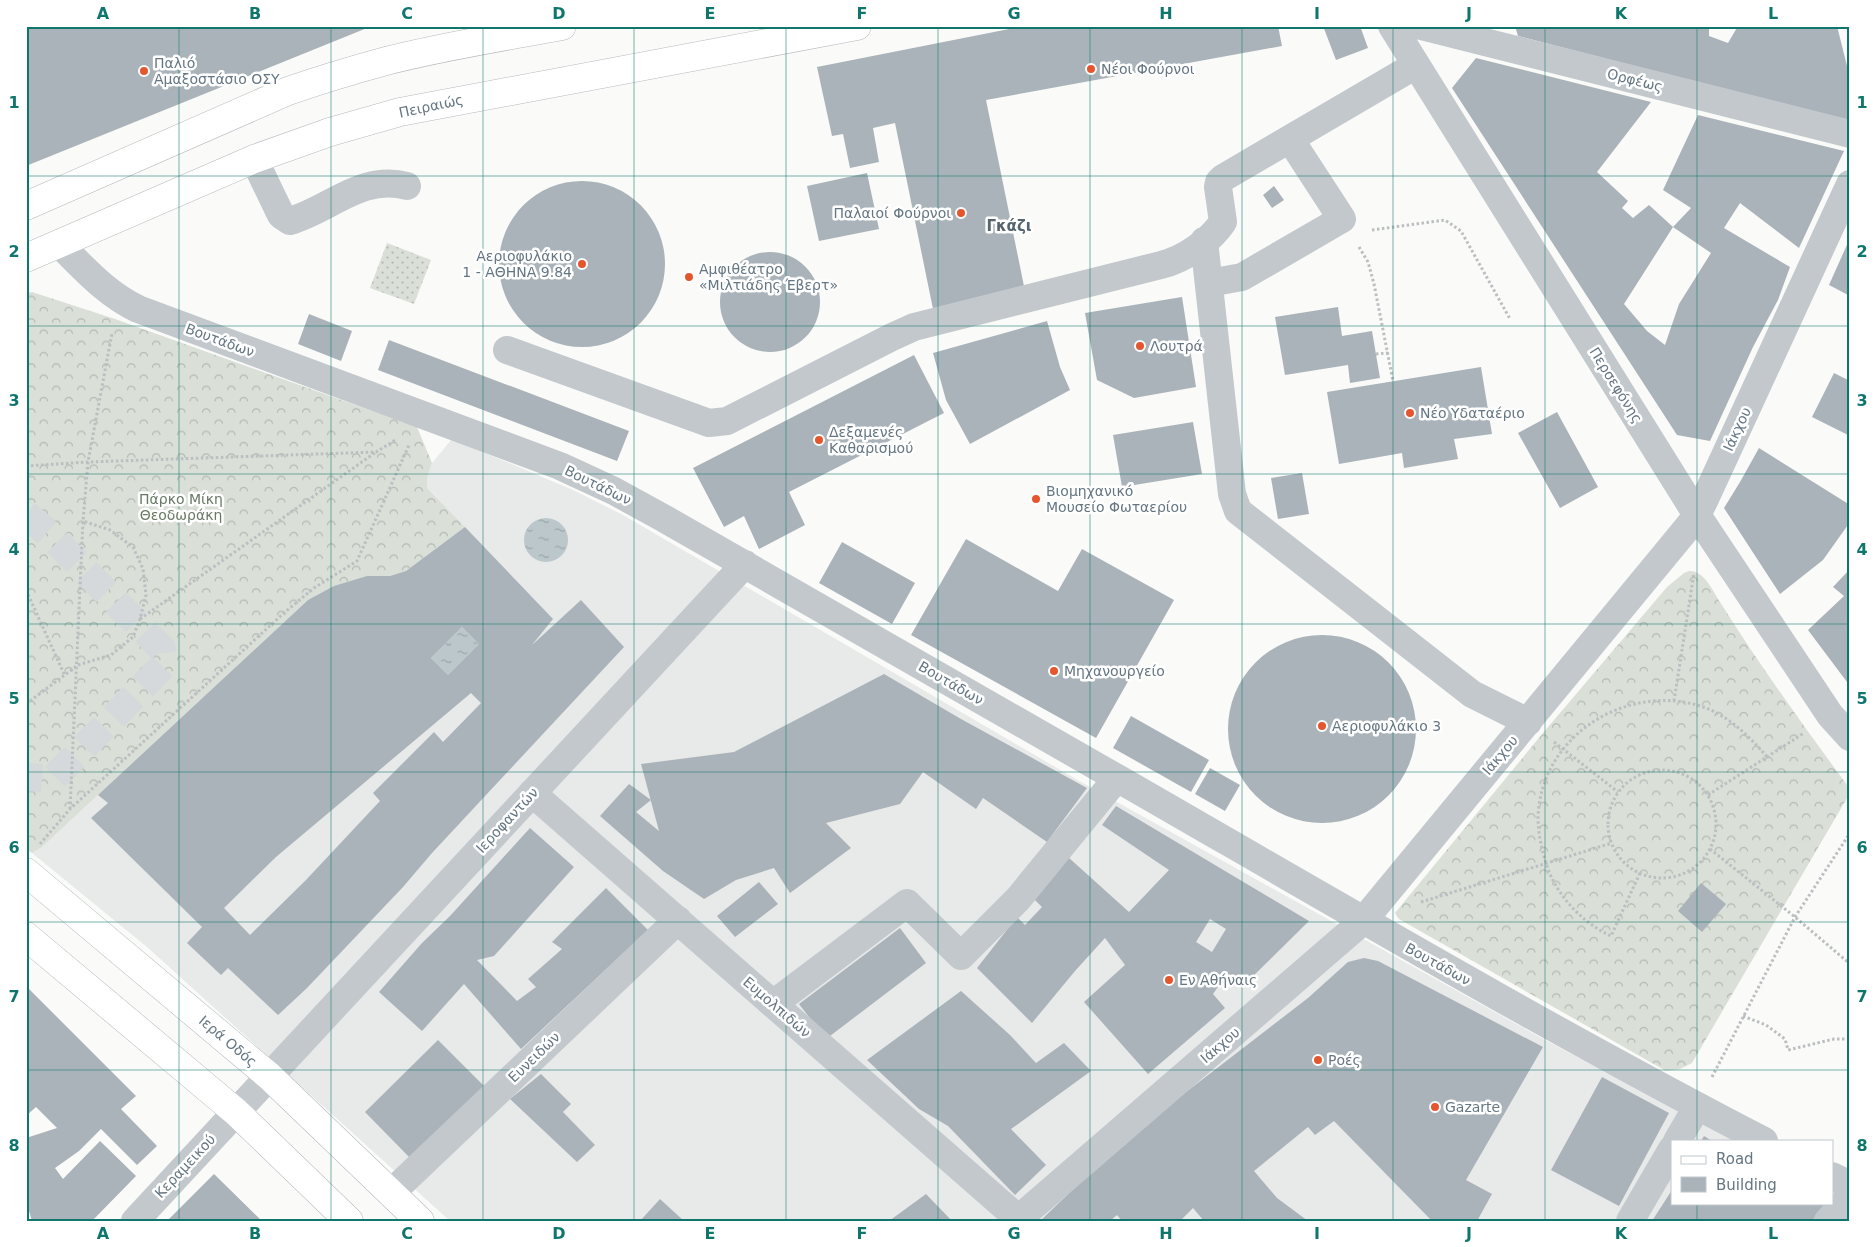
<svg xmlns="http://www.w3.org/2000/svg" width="1876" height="1247" viewBox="0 0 1876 1247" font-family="'DejaVu Sans',sans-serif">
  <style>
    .built { fill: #e8e9e9 }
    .grass { fill: url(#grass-dots) }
    .forest { fill: url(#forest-crowns) }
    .water { fill: url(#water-ripples) }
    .building { fill: #aab3b9; fill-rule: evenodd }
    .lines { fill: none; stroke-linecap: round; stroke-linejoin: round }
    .minor-tunnel { stroke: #d5d9db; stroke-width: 28; stroke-dasharray: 28 14; stroke-linecap: butt }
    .major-casing { stroke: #b5babe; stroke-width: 29 }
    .path { stroke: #bbbfc2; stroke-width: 3; stroke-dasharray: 2.5 2.5; stroke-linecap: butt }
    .minor { stroke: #c3c8cc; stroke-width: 28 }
    .major { stroke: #fff; stroke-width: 28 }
    .grid { fill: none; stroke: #0f766e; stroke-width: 1; stroke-opacity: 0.55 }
    .poi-dot { fill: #e4572e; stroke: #fff; stroke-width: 2 }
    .labels { text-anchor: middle; stroke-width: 5; stroke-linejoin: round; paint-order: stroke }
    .poi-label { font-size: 14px; fill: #657683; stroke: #fff; text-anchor: start }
    .street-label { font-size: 14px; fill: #657683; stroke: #fff }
    .park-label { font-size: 14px; fill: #687a64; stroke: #fff }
    .neighbourhood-label { font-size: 15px; font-weight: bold; fill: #57646e; stroke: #fff }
    .neatline { fill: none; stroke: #0f766e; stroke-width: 2 }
    .grid-label { font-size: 16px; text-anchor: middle; font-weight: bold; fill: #0f766e }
  </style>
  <defs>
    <pattern id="grass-dots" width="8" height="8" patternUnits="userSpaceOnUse" patternTransform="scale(1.25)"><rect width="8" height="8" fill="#dadfd7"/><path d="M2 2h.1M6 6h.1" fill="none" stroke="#b4b9b4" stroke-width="1.8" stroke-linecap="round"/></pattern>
    <pattern id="forest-crowns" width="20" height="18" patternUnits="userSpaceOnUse" patternTransform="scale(1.25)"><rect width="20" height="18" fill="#dadfd7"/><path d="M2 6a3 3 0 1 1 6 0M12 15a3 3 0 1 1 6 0" fill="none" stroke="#b4b9b4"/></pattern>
    <pattern id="water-ripples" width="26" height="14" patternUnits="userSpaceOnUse" patternTransform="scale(1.25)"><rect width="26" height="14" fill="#bbc7cb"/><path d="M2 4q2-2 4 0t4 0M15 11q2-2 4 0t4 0" fill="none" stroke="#9ca6aa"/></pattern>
  </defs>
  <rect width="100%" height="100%" fill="#fafaf8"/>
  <path class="built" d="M 452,439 L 573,490 L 623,515 L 1081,782 L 1547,1041 L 1735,1141 L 1672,1141 L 1672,1203 L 1832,1203 L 1832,1193 L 1850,1202 L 1850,1221 L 450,1221 L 147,947 L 32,853 L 42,847 L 308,600 L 465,527 L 427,488 L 427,478 L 432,463 Z"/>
  <path class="grass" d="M 387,243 L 431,260 L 414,304 L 370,288 Z"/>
  <path class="forest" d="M 32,292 L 115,319 L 417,427 L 432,463 L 427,478 L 427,488 L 465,527 L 406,571 L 390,576 L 367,576 L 308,600 L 42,847 L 32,853 L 26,849 L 26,293 Z
    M 1689,571 C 1705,571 1712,590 1720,602 C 1760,666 1805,728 1850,789 L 1850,793 L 1692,1063 L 1680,1069 L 1666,1071 L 1399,919 L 1395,913 L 1543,733 L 1667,587 L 1684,573 Z"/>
  <path class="water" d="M524 540a22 22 0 1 1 44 0a22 22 0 1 1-44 0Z
    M 462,627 L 479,644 L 448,675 L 431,658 Z"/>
  <path class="building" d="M 26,26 L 372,26 L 26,166 Z
    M 1024,26 L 1278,26 L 1282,46 L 986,100 L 1025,291 L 933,309 L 895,123 L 873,128 L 879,162 L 850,168 L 843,134 L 832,136 L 817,67 Z
    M 1323,26 L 1360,26 L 1368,48 L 1336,60 Z
    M 1515,26 L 1709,26 L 1709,36 L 1728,43 L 1738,26 L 1837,26 L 1850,78 L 1850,122 L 1518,36 Z
    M 1476,58 L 1651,102 L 1597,172 L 1628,201 L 1622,208 L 1633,218 L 1649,205 L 1673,227 L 1624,304 L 1647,331 L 1665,345 L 1679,304 L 1711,253 L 1673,227 L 1691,208 L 1663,190 L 1698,115 L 1844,151 L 1799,248 L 1740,203 L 1724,228 L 1790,267 L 1778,300 L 1753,347 L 1710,441 L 1677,435 L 1452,88 Z
    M 867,173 L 879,229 L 819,241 L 807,186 Z
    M499 264a83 83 0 1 1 166 0a83 83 0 1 1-166 0Z
    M 1274,186 L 1284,200 L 1272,208 L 1263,195 Z
    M 1850,238 L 1850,296 L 1829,285 Z
    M720 302a50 50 0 1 1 100 0a50 50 0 1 1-100 0Z
    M 1182,297 L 1196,387 L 1134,398 L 1097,380 L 1085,313 Z
    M 1338,307 L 1342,336 L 1372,331 L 1380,378 L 1350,383 L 1348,365 L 1285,375 L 1275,317 Z
    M 309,314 L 352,331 L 341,361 L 298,344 Z
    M 1047,321 L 1060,367 L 1070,390 L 970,444 L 946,400 L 933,353 Z
    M 389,340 L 629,431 L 617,461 L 378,370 Z
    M 914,355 L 944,413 L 789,492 L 805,525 L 759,549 L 744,516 L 724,527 L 693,468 Z
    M 1481,367 L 1492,434 L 1454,439 L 1458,459 L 1404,468 L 1402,453 L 1339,464 L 1327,392 Z
    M 1834,373 L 1850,381 L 1850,436 L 1812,417 Z
    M 1557,412 L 1598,487 L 1560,508 L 1518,433 Z
    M 1193,422 L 1202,474 L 1122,487 L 1113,435 Z
    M 1759,448 L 1850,505 L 1850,522 L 1823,560 L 1780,594 L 1724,508 L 1740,482 Z
    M 1302,473 L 1309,514 L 1278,519 L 1271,478 Z
    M 465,527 L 553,619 L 532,645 L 581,600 L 624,647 L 432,853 L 403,887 L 307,988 L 278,1015 L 228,968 L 221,975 L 187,943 L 202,927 L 91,818 L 108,803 L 98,795 L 308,600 L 334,586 L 367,576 L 390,576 L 406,571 ZM 462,627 L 479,644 L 448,675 L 431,658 ZM 471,693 L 481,703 L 443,742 L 434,732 L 373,793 L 380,801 L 305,881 L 250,935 L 224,908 L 276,857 Z
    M 966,539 L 1058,591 L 1082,549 L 1174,600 L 1096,738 L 911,635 Z
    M 842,542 L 915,583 L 892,624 L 819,583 Z
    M 1850,569 L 1850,686 L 1808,630 L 1844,596 L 1833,587 Z
    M1228 729a94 94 0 1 1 188 0a94 94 0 1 1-188 0Z
    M 884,674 L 961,719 L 1087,788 L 1047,842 L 983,798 L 976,809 L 923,772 L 900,804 L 826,823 L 851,848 L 790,893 L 774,868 L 736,880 L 704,899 L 663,871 L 600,816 L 629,784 L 651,800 L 636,812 L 659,831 L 641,764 L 734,752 Z
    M 1131,716 L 1209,760 L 1191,792 L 1113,748 Z
    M 1210,768 L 1240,785 L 1225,811 L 1195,794 Z
    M 1116,806 L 1309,921 L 1243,986 L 1225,977 L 1213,994 L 1225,1008 L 1148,1074 L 1084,1002 L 1125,965 L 1105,938 L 1075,971 L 1032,1023 L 977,968 L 1017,917 L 1025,925 L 1042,907 L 1031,896 L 1068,857 L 1129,912 L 1169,870 L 1102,825 ZM 1210,919 L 1226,929 L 1212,952 L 1196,942 Z
    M 530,828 L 574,867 L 494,956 L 477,960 L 517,1001 L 536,987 L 528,979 L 562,949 L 552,942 L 606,888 L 648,930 L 521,1049 L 464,984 L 422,1031 L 379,992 L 422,943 L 450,916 Z
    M 759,882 L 778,904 L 735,937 L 717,916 Z
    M 1701,883 L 1726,904 L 1702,932 L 1678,911 Z
    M 900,928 L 926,963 L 826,1039 L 799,1004 Z
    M 1364,958 L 1378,961 L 1543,1047 L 1466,1180 L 1492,1194 L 1477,1221 L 1432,1221 L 1334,1121 L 1315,1135 L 1308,1127 L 1254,1171 L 1277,1198 L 1308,1221 L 1204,1221 L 1193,1208 L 1180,1221 L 1122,1221 L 1117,1215 L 1110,1221 L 1040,1221 L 1129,1136 L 1308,998 L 1348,962 Z
    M 26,986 L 136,1096 L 121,1109 L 157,1146 L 137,1165 L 101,1129 L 79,1151 L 55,1168 L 63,1179 L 100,1141 L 136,1176 L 92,1221 L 32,1221 L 26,1201 L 26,1138 L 57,1128 L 36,1107 L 26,1116 Z
    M 961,991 L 1010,1035 L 1036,1063 L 1064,1043 L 1091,1071 L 1011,1129 L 1046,1165 L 1015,1195 L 948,1126 L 919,1109 L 867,1060 Z
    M 438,1040 L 485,1087 L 411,1159 L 365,1112 Z
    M 541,1074 L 571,1104 L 563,1112 L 595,1145 L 577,1162 L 510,1099 Z
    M 1602,1077 L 1669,1113 L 1619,1206 L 1551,1170 Z
    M 1704,1136 L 1712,1141 L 1701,1141 Z
    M 214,1174 L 262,1221 L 167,1221 Z
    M 1672,1190 L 1672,1203 L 1826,1204 L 1812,1221 L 1652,1221 Z
    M 926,1194 L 952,1221 L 889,1221 Z
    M 660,1199 L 684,1221 L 640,1221 Z"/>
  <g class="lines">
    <path class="minor-tunnel" d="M 26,514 L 48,533 L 162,649 L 164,665 L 53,779 L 26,777"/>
    <g class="major-casing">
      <path id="major" d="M 26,206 L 288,91 C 320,80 353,70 386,61 C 444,46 503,37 562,26
        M 26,258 L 254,159 L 330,132 L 400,112 L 857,26
        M 26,872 L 269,1076 L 420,1221
        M 26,936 L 236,1112 L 349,1221"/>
    </g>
    <path class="path" d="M 1372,230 L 1445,220 L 1461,231 L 1510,319
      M 1359,247 L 1368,262 L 1374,284 L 1393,381
      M 1376,354 L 1388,353
      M 26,466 L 88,462 L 376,452 L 397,439
      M 26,590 L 65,676
      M 140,619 L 376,452
      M 1674,701 L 1694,573
      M 26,704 L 78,665 L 111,655 L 133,637 L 140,619 L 146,595 L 143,569 L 133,547 L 110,530 L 83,521
      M 1554,742 L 1618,792
      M1608 824a54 54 0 1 1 108 0a54 54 0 1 1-108 0Z
      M 1708,795 L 1804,733
      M 70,809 L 83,521 L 88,462 L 112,333
      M 40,844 L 70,809 L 285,612 L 314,588 L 357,561 L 409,445
      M 1710,849 L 1795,917 L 1850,964
      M 1640,873 L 1611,936 C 1583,923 1559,898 1548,869 C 1542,851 1538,835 1538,817 C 1541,734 1630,680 1706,708 C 1731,718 1750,737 1767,757
      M 1421,902 L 1612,843
      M 1743,1016 L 1766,1025 L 1785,1039 L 1788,1050 L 1834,1039 L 1850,1039
      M 1712,1077 L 1795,917 L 1850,833"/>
    <path class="minor" d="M 1392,26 L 1697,515 L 1830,715 L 1850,737
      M 1421,26 L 1850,134
      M 254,159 L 281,215 L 290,221 C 331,209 361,174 407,186
      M 1204,241 L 1232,494 L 1238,511 L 1472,694 L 1528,722
      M 59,244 C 84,268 106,294 138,309 L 560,466 L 614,491 L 665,519 C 816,605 967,691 1117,778 C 1331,901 1544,1027 1764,1141
      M 1209,283 L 1242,277 L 1342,219 L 1290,139
      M 507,350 L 709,423 L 727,421 L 892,337 L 914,327 L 1161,265 C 1185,259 1209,242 1223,222 L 1218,187 L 1219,182 L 1223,178 L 1416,65
      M 532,793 L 1021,1221
      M 773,1004 L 907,903 L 961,956 L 1018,899 L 1117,778
      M 1677,1141 L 1697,1107
      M 1832,1176 L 1850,1185
      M 391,1193 L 678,920
      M 135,1221 L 745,564
      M 1016,1221 L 1363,921 L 1688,527 L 1697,515 L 1705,499 L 1850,184
      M 1630,1221 L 1672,1149
      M 1828,1221 L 1850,1196"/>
    <use href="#major" class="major"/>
  </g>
  <path class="grid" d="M 179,26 L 179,1221M 331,26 L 331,1221M 483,26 L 483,1221M 634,26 L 634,1221M 786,26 L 786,1221M 938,26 L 938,1221M 1090,26 L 1090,1221M 1242,26 L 1242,1221M 1393,26 L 1393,1221M 1545,26 L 1545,1221M 1697,26 L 1697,1141M 26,176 L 1850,176M 26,326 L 1850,326M 26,474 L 1850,474M 26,624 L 1850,624M 26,772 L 1850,772M 26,922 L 1850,922M 26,1070 L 1850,1070M 1697,1203 L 1697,1221"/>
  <g class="poi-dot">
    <circle cx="1091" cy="69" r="5"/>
    <circle cx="144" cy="71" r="5"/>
    <circle cx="961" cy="213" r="5"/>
    <circle cx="582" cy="264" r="5"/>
    <circle cx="689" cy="277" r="5"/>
    <circle cx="1140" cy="346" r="5"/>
    <circle cx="1410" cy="413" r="5"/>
    <circle cx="819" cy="440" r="5"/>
    <circle cx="1036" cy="499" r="5"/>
    <circle cx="1054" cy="671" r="5"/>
    <circle cx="1322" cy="726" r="5"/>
    <circle cx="1169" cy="980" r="5"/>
    <circle cx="1318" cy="1060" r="5"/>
    <circle cx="1435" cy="1107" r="5"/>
  </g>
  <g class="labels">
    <g class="poi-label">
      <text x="154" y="68">Παλιό<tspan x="154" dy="16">Αμαξοστάσιο ΟΣΥ</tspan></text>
      <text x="1101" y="74">Νέοι Φούρνοι</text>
      <text x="951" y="218" text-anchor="end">Παλαιοί Φούρνοι</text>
      <text x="572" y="261" text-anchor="end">Αεριοφυλάκιο<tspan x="572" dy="16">1 - ΑΘΗΝΑ 9.84</tspan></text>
      <text x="699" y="274">Αμφιθέατρο<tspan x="699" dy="16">«Μιλτιάδης Έβερτ»</tspan></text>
      <text x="1150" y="351">Λουτρά</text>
      <text x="1420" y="418">Νέο Υδαταέριο</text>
      <text x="829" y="437">Δεξαμενές<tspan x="829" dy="16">Καθαρισμού</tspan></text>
      <text x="1046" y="496">Βιομηχανικό<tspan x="1046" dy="16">Μουσείο Φωταερίου</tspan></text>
      <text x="1064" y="676">Μηχανουργείο</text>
      <text x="1332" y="731">Αεριοφυλάκιο 3</text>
      <text x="1179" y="985">Εν Αθήναις</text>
      <text x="1328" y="1065">Ροές</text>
      <text x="1445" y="1112">Gazarte</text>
    </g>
    <g class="street-label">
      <text transform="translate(1635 80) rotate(14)" y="5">Ορφέως</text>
      <text transform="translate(431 106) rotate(-12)" y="5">Πειραιώς</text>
      <text transform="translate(220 340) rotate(20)" y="5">Βουτάδων</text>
      <text transform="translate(1616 385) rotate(58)" y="5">Περσεφόνης</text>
      <text transform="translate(1737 429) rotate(-65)" y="5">Ιάκχου</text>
      <text transform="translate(598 485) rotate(26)" y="5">Βουτάδων</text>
      <text transform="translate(951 683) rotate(30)" y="5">Βουτάδων</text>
      <text transform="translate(1500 755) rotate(-50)" y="5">Ιάκχου</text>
      <text transform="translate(507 820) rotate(-47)" y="5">Ιεροφαντών</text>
      <text transform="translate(1438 964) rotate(29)" y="5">Βουτάδων</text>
      <text transform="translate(777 1007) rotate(41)" y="5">Ευμολπιδών</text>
      <text transform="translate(228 1041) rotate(40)" y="5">Ιερά Οδός</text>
      <text transform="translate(1220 1045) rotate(-41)" y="5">Ιάκχου</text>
      <text transform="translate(534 1057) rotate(-44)" y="5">Ευνειδών</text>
      <text transform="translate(185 1166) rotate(-47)" y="5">Κεραμεικού</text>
    </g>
    <g class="park-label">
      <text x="181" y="504">Πάρκο Μίκη<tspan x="181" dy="16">Θεοδωράκη</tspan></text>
    </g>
    <g class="neighbourhood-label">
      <text x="1009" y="231">Γκάζι</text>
    </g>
  </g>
  <rect width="1876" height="1247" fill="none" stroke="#ffffff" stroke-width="55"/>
  <rect x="1671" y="1140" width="162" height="65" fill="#ffffff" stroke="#c1c8cd"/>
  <rect x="1681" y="1156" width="25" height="8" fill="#ffffff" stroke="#c1c8cd"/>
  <text x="1716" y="1164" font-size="15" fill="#657683">Road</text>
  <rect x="1681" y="1177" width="25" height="15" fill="#aab3b9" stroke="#c1c8cd"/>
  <text x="1716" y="1190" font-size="15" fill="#657683">Building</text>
  <rect x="28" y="28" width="1820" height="1192" class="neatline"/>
  <g class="grid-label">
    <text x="103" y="19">A</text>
    <text x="255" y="19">B</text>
    <text x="407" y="19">C</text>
    <text x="559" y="19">D</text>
    <text x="710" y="19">E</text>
    <text x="862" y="19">F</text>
    <text x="1014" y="19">G</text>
    <text x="1166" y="19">H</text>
    <text x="1317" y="19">I</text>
    <text x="1469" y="19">J</text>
    <text x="1621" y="19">K</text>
    <text x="1773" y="19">L</text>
    <text x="14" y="108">1</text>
    <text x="1862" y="108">1</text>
    <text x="14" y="257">2</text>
    <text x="1862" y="257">2</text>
    <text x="14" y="406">3</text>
    <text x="1862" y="406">3</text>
    <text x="14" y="555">4</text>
    <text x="1862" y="555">4</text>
    <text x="14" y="704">5</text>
    <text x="1862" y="704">5</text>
    <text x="14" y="853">6</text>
    <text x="1862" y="853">6</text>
    <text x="14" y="1002">7</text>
    <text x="1862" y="1002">7</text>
    <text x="14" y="1151">8</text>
    <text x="1862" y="1151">8</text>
    <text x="103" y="1239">A</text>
    <text x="255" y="1239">B</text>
    <text x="407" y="1239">C</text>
    <text x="559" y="1239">D</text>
    <text x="710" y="1239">E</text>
    <text x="862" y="1239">F</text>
    <text x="1014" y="1239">G</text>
    <text x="1166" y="1239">H</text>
    <text x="1317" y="1239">I</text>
    <text x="1469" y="1239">J</text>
    <text x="1621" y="1239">K</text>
    <text x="1773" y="1239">L</text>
  </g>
</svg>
